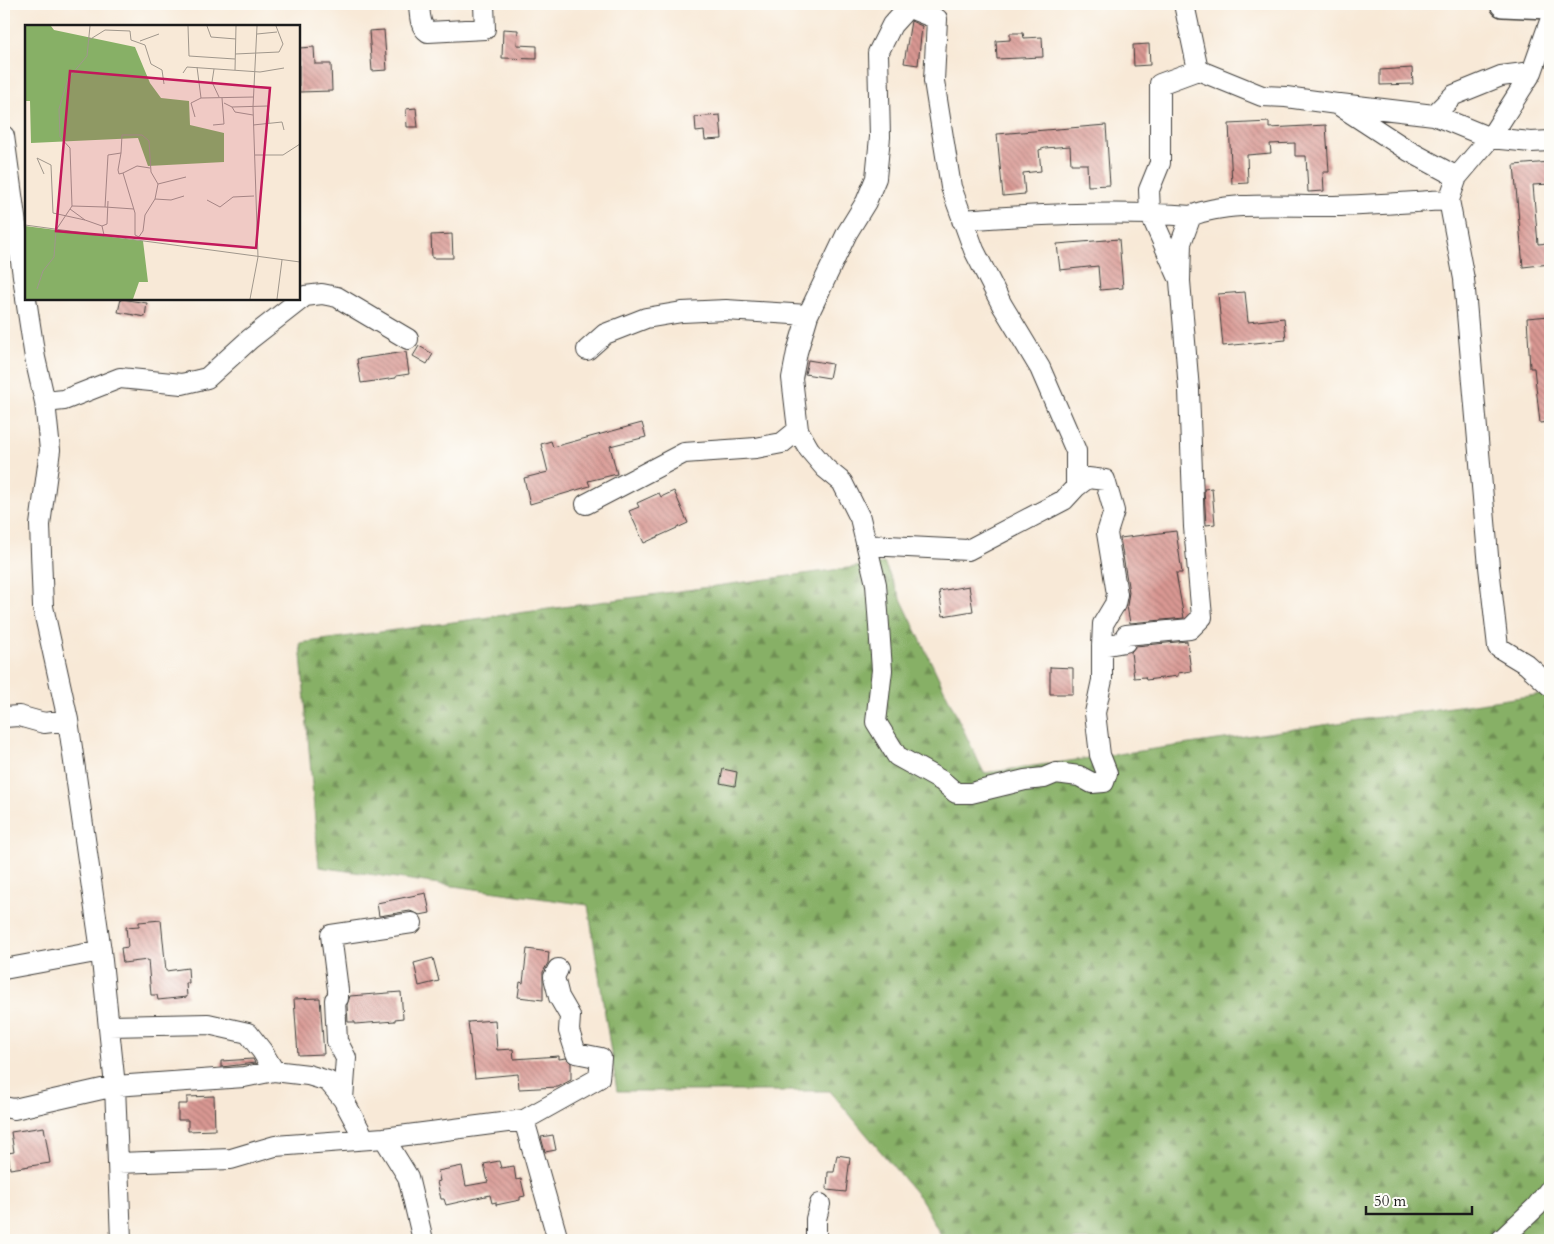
<svg xmlns="http://www.w3.org/2000/svg" width="1554" height="1244" viewBox="0 0 1554 1244" font-family="Cardo,serif">
  <style>
    .forest { fill: url(#forest-firs); stroke: #526641 }
    .building { fill: url(#building-back-hatch) }
    .lines { fill: none; stroke-linecap: round; stroke-linejoin: round }
    .minor-casing { stroke: #3d3b38; stroke-width: 22 }
    .major-casing { stroke: #3d3b38; stroke-width: 28 }
    .minor { stroke: #fff; stroke-width: 20 }
    .major { stroke: #fff; stroke-width: 25 }
    .inset-road { fill: none; stroke: #a0978c; stroke-width: 1 }
    .view { fill: #c2185b; fill-opacity: 0.15; stroke: #c2185b; stroke-width: 2.5 }
    .inset-edge { fill: none; stroke: #1c1c1c; stroke-width: 2.5 }
  </style>
  <defs>
    <pattern id="forest-firs" width="22" height="20" patternUnits="userSpaceOnUse" patternTransform="scale(1.25)"><rect width="22" height="20" fill="#87b066"/><path d="M5 1l3.5 6h-7zM16 11l3.5 6h-7z" fill="#6e8e53"/></pattern>
    <pattern id="building-back-hatch" width="6" height="6" patternUnits="userSpaceOnUse" patternTransform="scale(1.25)"><rect width="6" height="6" fill="#d99893"/><path d="M-1 5l2 2M0 0l6 6M5-1l2 2" fill="none" stroke="#af7b77"/></pattern>
  </defs>
  <rect width="100%" height="100%" fill="#fdfcf7"/>
  <filter id="ink" filterUnits="userSpaceOnUse"><feTurbulence type="fractalNoise" baseFrequency=".02" numOctaves="2"/><feDisplacementMap in="SourceGraphic" scale="10" xChannelSelector="R" yChannelSelector="G"/><feConvolveMatrix kernelMatrix="1 2 1 2 8 2 1 2 1" color-interpolation-filters="sRGB"/></filter>
  <filter id="wash" filterUnits="userSpaceOnUse"><feTurbulence type="fractalNoise" baseFrequency=".0096" numOctaves="4" result="noise"/><feDisplacementMap in="SourceGraphic" scale="20" xChannelSelector="R" yChannelSelector="G"/><feGaussianBlur stdDeviation="1.12" result="paint"/><feColorMatrix in="noise" values="0 0 0 0 0 0 0 0 0 0 0 0 0 0 0 0 0 1.4 0 .05"/><feComposite in="paint" operator="in"/></filter>
  <g filter="url(#wash)">
    <rect width="100%" height="100%" fill="#f8e9d7"/>
    <path class="forest" d="M 884,563 L 984,773 L 1550,693 L 1550,1240 L 943,1240 L 923,1202 L 830,1091 L 617,1091 L 588,905 L 319,867 L 300,643 Z"/>
    <g id="blocks">
      <path class="building" d="M 911,21 L 922,26 L 918,65 L 904,63 Z
        M 503,29 L 518,30 L 517,45 L 537,46 L 537,59 L 502,58 Z
        M 384,30 L 387,70 L 372,71 L 369,31 Z
        M 1010,33 L 1023,33 L 1024,38 L 1042,37 L 1043,57 L 997,59 L 996,41 L 1010,40 Z
        M 1149,44 L 1150,65 L 1134,66 L 1133,45 Z
        M 314,47 L 315,64 L 331,64 L 332,91 L 299,92 L 299,48 Z
        M 1412,68 L 1413,84 L 1380,85 L 1380,70 Z
        M 416,108 L 418,127 L 407,127 L 406,109 Z
        M 720,115 L 722,139 L 705,140 L 704,131 L 696,132 L 695,117 Z
        M 1269,122 L 1269,128 L 1326,125 L 1329,172 L 1323,172 L 1324,191 L 1308,192 L 1306,156 L 1295,156 L 1295,143 L 1270,144 L 1271,153 L 1247,155 L 1248,183 L 1232,184 L 1229,124 Z
        M 1106,125 L 1110,185 L 1088,186 L 1087,164 L 1071,164 L 1070,146 L 1045,148 L 1039,150 L 1041,171 L 1023,173 L 1025,194 L 1003,196 L 997,134 Z
        M 1550,162 L 1550,184 L 1533,185 L 1538,244 L 1550,243 L 1550,264 L 1523,267 L 1514,165 Z
        M 452,234 L 453,258 L 432,258 L 431,235 Z
        M 1119,239 L 1123,288 L 1100,290 L 1098,266 L 1060,270 L 1057,244 Z
        M 1245,292 L 1248,322 L 1284,318 L 1286,340 L 1223,346 L 1218,294 Z
        M 121,299 L 147,303 L 145,317 L 118,312 Z
        M 1550,316 L 1550,422 L 1540,423 L 1534,368 L 1530,368 L 1527,318 Z
        M 419,346 L 433,354 L 427,364 L 413,356 Z
        M 406,352 L 409,374 L 396,376 L 396,378 L 361,383 L 357,359 Z
        M 808,360 L 832,364 L 829,378 L 805,374 Z
        M 642,423 L 646,437 L 610,446 L 617,474 L 588,481 L 590,486 L 530,504 L 524,478 L 548,472 L 541,444 L 551,441 L 553,447 Z
        M 1212,488 L 1215,524 L 1206,525 L 1204,489 Z
        M 674,491 L 688,523 L 644,543 L 629,511 L 639,507 L 637,503 L 659,493 L 661,497 Z
        M 1176,531 L 1182,573 L 1176,573 L 1184,618 L 1130,623 L 1127,606 L 1129,592 L 1120,538 Z
        M 969,586 L 973,611 L 943,616 L 939,591 Z
        M 1187,641 L 1191,671 L 1178,673 L 1178,676 L 1146,680 L 1145,677 L 1134,678 L 1131,652 L 1136,646 Z
        M 1050,667 L 1073,668 L 1073,694 L 1050,694 Z
        M 723,769 L 737,772 L 735,786 L 720,783 Z
        M 426,893 L 430,913 L 420,915 L 410,911 L 379,916 L 377,903 Z
        M 161,920 L 166,971 L 188,968 L 189,983 L 186,983 L 187,997 L 158,1000 L 157,995 L 151,995 L 148,960 L 123,963 L 121,948 L 128,947 L 126,927 L 139,926 L 139,922 Z
        M 527,949 L 549,952 L 548,963 L 543,972 L 543,1000 L 518,997 L 520,982 L 523,983 Z
        M 433,958 L 439,981 L 419,986 L 414,963 Z
        M 401,992 L 403,1018 L 395,1019 L 395,1021 L 355,1024 L 355,1022 L 348,1022 L 347,1005 L 350,996 Z
        M 320,998 L 324,1054 L 298,1055 L 294,999 Z
        M 495,1020 L 497,1050 L 513,1049 L 514,1059 L 559,1056 L 559,1059 L 566,1058 L 571,1063 L 571,1080 L 558,1087 L 519,1089 L 518,1074 L 475,1078 L 468,1022 Z
        M 253,1059 L 255,1063 L 221,1067 L 221,1061 Z
        M 214,1096 L 215,1130 L 188,1131 L 188,1120 L 178,1120 L 178,1104 L 187,1104 L 187,1097 Z
        M 44,1127 L 50,1163 L 10,1169 L 8,1153 L 14,1152 L 11,1132 Z
        M 553,1135 L 556,1150 L 545,1152 L 541,1137 Z
        M 837,1155 L 850,1157 L 846,1192 L 827,1190 L 828,1172 L 834,1172 Z
        M 499,1161 L 501,1168 L 514,1166 L 516,1180 L 521,1179 L 525,1196 L 520,1197 L 520,1200 L 496,1205 L 496,1202 L 492,1203 L 490,1195 L 446,1205 L 444,1199 L 441,1199 L 437,1182 L 440,1181 L 438,1171 L 462,1166 L 466,1186 L 488,1182 L 484,1164 Z"/>
    </g>
  </g>
  <g filter="url(#ink)">
    <use href="#blocks" fill-opacity="0" stroke="#3d3b38" stroke-width="1"/>
    <g class="lines">
      <g class="minor-casing">
        <path id="minor" d="M 419,4 C 420,14 419,26 428,32 L 485,29 L 484,4
          M 1184,4 L 1198,70 L 1262,96 L 1286,97 L 1337,104 L 1409,151 L 1457,177
          M 1550,21 L 1532,72 L 1490,138 L 1457,177 L 1449,200 L 1464,279 L 1489,567 L 1498,647 L 1526,664 L 1550,686
          M 1340,104 L 1434,115 L 1490,138 L 1531,142 L 1550,141
          M 1434,115 L 1454,95 L 1501,76 L 1532,72
          M 4,136 L 26,298
          M 962,220 C 1039,214 1114,211 1191,216
          M 1178,276 L 1150,213 L 1149,190 L 1160,163 L 1160,84 L 1198,70
          M 26,299 L 35,358 L 45,402 L 50,450 L 40,525 L 43,607 L 68,720 L 101,951 L 115,1086 L 121,1240
          M 587,350 L 605,334 L 646,318 L 682,312 L 726,310 L 808,315
          M 45,402 L 64,400 L 120,378 L 182,384 L 207,378 L 250,339 L 305,296 L 322,294 L 337,297 L 408,339
          M 798,430 L 809,449 L 825,468 L 842,482 L 860,518 L 876,584 L 879,626 L 882,670 L 876,722 L 897,756 L 942,781 L 956,793 L 971,793 L 1025,780 L 1044,778 L 1056,773 L 1079,776 L 1092,783 L 1104,782 L 1107,773 L 1100,755 L 1095,713 L 1102,680 L 1102,646 L 1125,642 L 1126,635 L 1190,629 L 1202,617 L 1194,527 L 1189,390 L 1180,281 L 1181,243 L 1191,216 C 1228,200 1293,207 1334,206 C 1372,205 1411,202 1449,200
          M 1076,487 L 1088,478 L 1105,480 L 1114,511 L 1107,533 L 1117,594 L 1115,604 L 1103,624 L 1102,646
          M 586,504 L 684,453 L 756,448 L 782,443 L 798,430 L 792,378 L 797,352 L 808,315 L 847,233 L 866,202 L 876,178 L 880,137 L 878,53 L 892,25 L 911,4
          M 868,545 L 968,550 L 1064,500 L 1076,487 L 1076,451 L 1040,368 L 1002,305 L 974,250 L 951,187 L 934,81 L 937,19 L 907,7
          M 4,717 L 19,716 L 44,723 L 68,720
          M 4,969 L 101,951
          M 109,1026 L 208,1024 L 248,1033 L 262,1051 L 274,1071
          M 4,1107 L 14,1109 L 115,1086 L 244,1077 L 274,1071 L 308,1075 L 328,1081 L 343,1099
          M 524,1120 L 558,1240
          M 364,1138 L 343,1099 L 346,1058 L 337,1041 L 335,1000 L 338,998 L 338,990 L 331,935 L 412,923
          M 384,1138 L 408,1177 L 423,1240
          M 118,1163 L 231,1159 L 275,1146 L 384,1138 L 524,1120 L 599,1078 L 601,1058 L 576,1053 L 569,1031 L 570,1016 L 559,997 L 554,977 L 558,969
          M 816,1240 L 816,1219 L 820,1204
          M 1501,1240 L 1536,1207 L 1550,1189"/>
      </g>
      <g class="major-casing">
        <path id="major" d="M 1503,4 L 1550,6"/>
      </g>
      <use href="#minor" class="minor"/>
      <use href="#major" class="major"/>
    </g>
  </g>
  <g transform="translate(25 25)">
    <rect width="275" height="275" fill="#f8e9d7"/>
    <path d="M 0,1 L 26,1 L 29,5 L 110,22 L 125,58 L 136,73 L 164,76 L 165,100 L 199,108 L 199,137 L 123,141 L 113,113 L 6,118 L 5,76 L 0,76 ZM 0,201 L 118,216 L 123,257 L 114,257 L 108,274 L 0,274 Z" fill="#87b066"/>
    <path class="inset-road" d="M 163,1 L 164,31 L 210,34M 182,1 L 186,12 L 211,14M 232,9 L 252,7M 64,15 L 80,5 L 105,6 L 106,15 L 120,20 L 126,39 L 137,45 L 139,59M 115,16 L 134,9M 210,29 L 254,27 L 258,19 L 251,1M 172,42 L 176,73M 189,44 L 187,57 L 194,72M 210,45 L 211,1M 158,48 L 162,42 L 235,47 L 259,43M 199,78 L 207,82 L 243,81 L 244,98M 207,82 L 210,87 L 228,90M 170,92 L 166,78 L 176,73 L 229,72M 188,100 L 199,99 L 197,73M 228,100 L 257,97 L 259,105M 96,128 L 93,145 L 94,149 L 98,148M 230,130 L 258,130 L 275,119M 19,149 L 12,133 L 26,140 L 28,188 L 60,195M 130,174 L 146,175 L 159,171M 182,175 L 195,182 L 208,172 L 229,171M 47,181 L 80,182 L 83,130 L 96,128 L 97,110 L 117,110 L 124,116 L 126,147 L 133,159M 80,182 L 109,184M 45,184 L 60,195 L 77,201 L 79,210M 0,200 L 275,237M 77,201 L 82,199 L 83,176M 114,212 L 110,210 L 110,188 L 98,148 L 112,141 L 125,143M 113,213 L 118,206 L 120,190 L 130,174 L 133,159 L 161,152M 12,264 L 18,246 L 29,232 L 31,205 L 47,181 L 45,123 L 35,112 L 34,84 L 43,54 L 62,31 L 65,1M 225,274 L 233,232 L 228,82 L 232,1M 252,274 L 257,235"/>
    <path class="view" d="M 45,46 L 245,63 L 231,223 L 31,206 Z"/>
    <rect width="275" height="275" class="inset-edge"/>
  </g>
  <rect width="1554" height="1244" fill="none" stroke="#fdfcf7" stroke-width="20"/>
  <path d="M1366 1206v8h106v-8" fill="none" stroke="#1c1c1c" stroke-width="2.5"/>
  <text x="1374" y="1206" font-size="15" fill="#1c1c1c" stroke="#fdfcf7" stroke-width="4" paint-order="stroke">50 m</text>
</svg>
